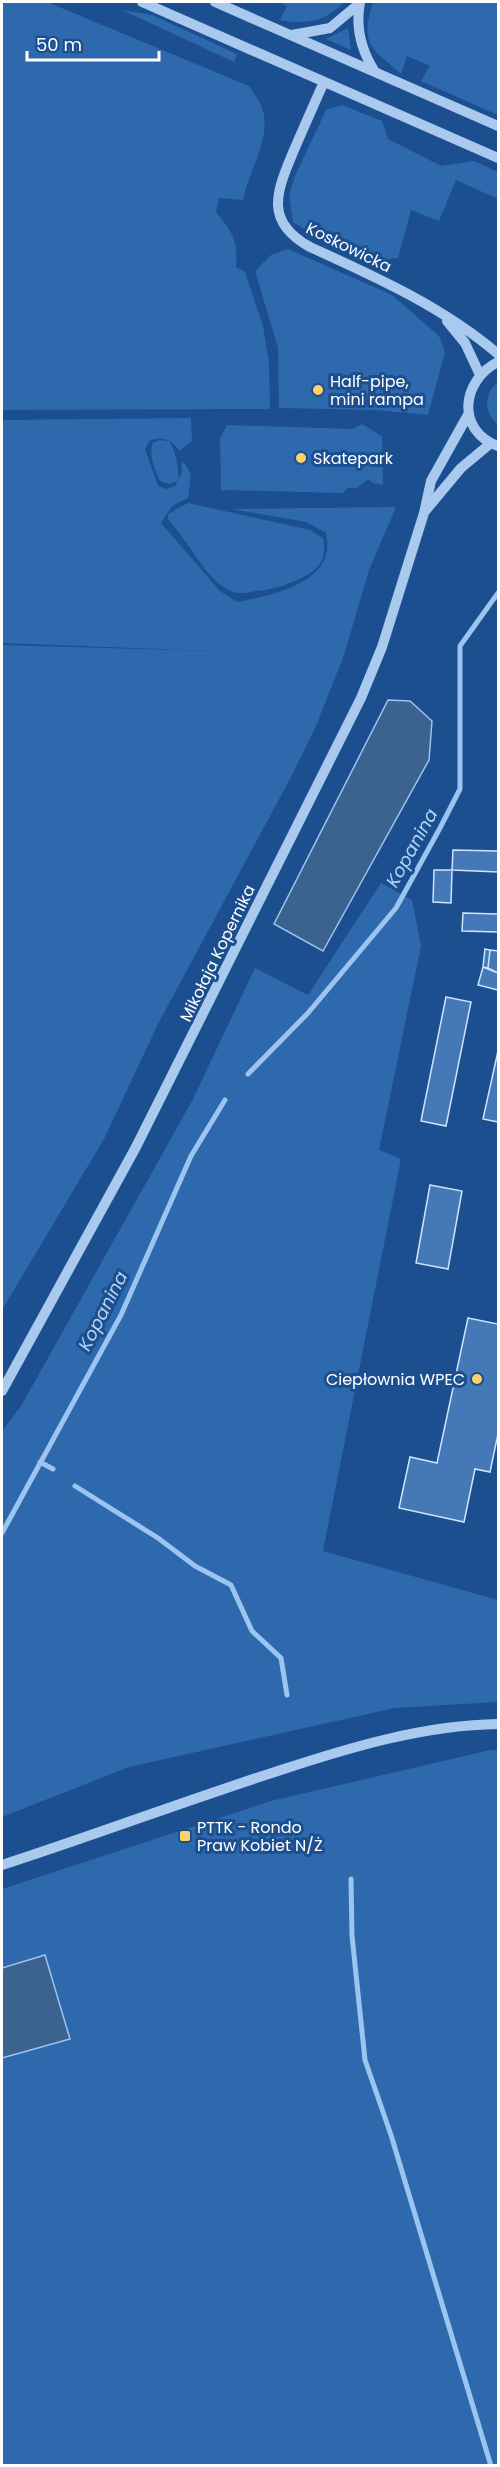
<svg xmlns="http://www.w3.org/2000/svg" width="500" height="2467" viewBox="0 0 500 2467" font-family="Poppins,sans-serif">
  <style>
    .green { fill: #2e69ad }
    .water { fill: #3c6290; stroke: #9cc4f0; stroke-width: 1.5 }
    .lines { fill: none; stroke-linecap: round; stroke-linejoin: round }
    .stream { stroke: #9cc4f0; stroke-width: 5 }
    .building { fill: #4478b7; stroke: #cfe3fa; stroke-width: 1.5 }
    .tertiary { stroke: #a9c9ee; stroke-width: 10 }
    .poi-dot { fill: #ffd166; stroke: #1b4f8f; stroke-width: 2 }
    .labels { text-anchor: middle; stroke-width: 6; stroke-linejoin: round; paint-order: stroke }
    .street-label { font-size: 16px; fill: #fff; stroke: #1b4f8f }
    .poi-label { font-size: 16px; fill: #fff; stroke: #1b4f8f; text-anchor: start }
    .water-label { font-size: 18px; font-style: italic; fill: #b5d3f5; stroke: #1b4f8f }
  </style>
  <rect width="100%" height="100%" fill="#1b4f8f"/>
  <path class="green" d="M 2,2 L 47,2 L 249,86 C 254,94 261,102 263,111 C 271,139 248,172 243,200 L 219,198 L 216,212 C 233,233 238,240 236,267 L 245,272 L 263,326 L 269,363 L 270,409 L 2,410 Z
    M 279,2 L 344,2 C 326,22 305,25 280,20 L 287,6 Z
    M 373,2 L 498,2 L 498,115 L 421,81 L 430,66 L 407,56 L 401,74 C 370,47 360,44 373,2 Z
    M 122,10 L 152,15 L 237,54 L 234,62 Z
    M 348,28 L 351,50 L 326,39 Z
    M 342,105 L 382,121 L 388,139 L 441,166 L 474,161 L 498,172 L 498,199 L 456,180 L 439,221 L 411,210 L 398,258 L 380,260 L 307,231 L 293,222 L 289,195 L 295,176 L 326,110 Z
    M 288,249 L 392,295 L 439,336 L 445,352 L 428,415 L 376,410 L 279,408 L 278,348 L 255,271 L 271,255 Z
    M 498,382 L 498,425 C 484,413 483,394 498,382 Z
    M 191,418 L 192,441 L 180,451 C 170,439 165,437 150,440 L 145,449 L 158,486 L 167,489 L 175,486 L 178,481 L 169,484 L 160,481 C 155,469 148,455 153,443 L 160,440 L 169,441 C 176,453 179,466 178,480 L 182,472 L 181,464 L 184,462 L 191,474 L 188,498 L 172,506 L 161,523 L 220,591 L 237,602 C 274,595 338,582 326,533 L 306,522 L 231,509 L 396,507 L 369,570 L 344,655 L 316,726 L 290,779 L 158,1024 L 104,1139 L 2,1310 L 2,645 L 211,651 L 2,643 L 2,420 Z
    M 362,424 L 382,436 L 383,485 L 373,483 L 368,479 L 357,488 L 347,488 L 343,493 L 221,490 L 220,438 L 227,425 L 353,429 Z
    M 188,503 L 310,530 L 323,538 C 327,559 320,569 301,578 C 288,585 271,590 256,591 C 251,592 243,594 238,593 C 209,589 188,538 168,520 L 168,514 Z
    M 381,883 L 412,900 L 421,946 L 379,1150 L 401,1159 L 323,1551 L 498,1600 L 498,1702 L 395,1708 L 129,1767 L 2,1817 L 2,1431 L 21,1406 L 192,1101 L 255,968 L 308,995 Z
    M 490,1750 L 498,1750 L 498,2465 L 2,2465 L 2,1889 L 271,1801 Z"/>
  <path class="water" d="M 388,700 L 410,701 L 432,721 L 429,760 L 323,951 L 274,924 Z
    M 45,1955 L 70,2039 L 2,2058 L 2,1968 Z"/>
  <g class="lines">
    <path class="stream" d="M 248,1074 L 308,1013 L 396,908 L 440,828 L 460,789 L 460,646 L 498,593
      M 40,1462 L 53,1469
      M 75,1486 L 158,1538 L 195,1566 L 231,1585 L 252,1631 L 281,1658 L 287,1695
      M 2,1533 L 121,1315 L 191,1156 L 225,1100
      M 351,1879 L 352,1936 L 365,2060 L 391,2135 L 491,2466"/>
  </g>
  <path class="building" d="M 453,850 L 498,851 L 498,872 L 452,870 Z
    M 434,870 L 452,870 L 451,903 L 433,902 Z
    M 463,913 L 498,914 L 498,932 L 462,931 Z
    M 485,949 L 490,950 L 488,968 L 483,967 Z
    M 490,950 L 498,951 L 498,973 L 488,968 Z
    M 483,967 L 498,973 L 498,990 L 478,985 Z
    M 446,997 L 471,1002 L 446,1126 L 421,1121 Z
    M 498,1051 L 498,1122 L 483,1119 Z
    M 430,1185 L 462,1191 L 448,1269 L 416,1263 Z
    M 468,1318 L 498,1324 L 498,1434 L 490,1472 L 475,1469 L 464,1522 L 399,1508 L 410,1457 L 437,1463 Z"/>
  <g class="lines">
    <path class="tertiary" d="M 142,2 L 498,158
      M 215,2 L 498,126
      M 360,2 C 355,28 361,50 375,72
      M 292,35 L 330,28 L 360,3
      M 324,82 C 314,104 304,127 294,150 C 277,191 263,221 310,247 C 376,277 443,307 498,354
      M 447,321 L 465,343 L 480,375
      M 498,362 C 462,380 455,430 498,446
      M 426,510 L 461,468 L 491,443
      M 2,1391 L 136,1147 L 361,698 L 382,647 L 424,513 L 431,481 L 469,413
      M 2,1865 C 95,1835 187,1800 281,1770 C 351,1747 425,1725 498,1724"/>
  </g>
  <g class="poi-dot">
    <circle cx="318" cy="390" r="6"/>
    <circle cx="301" cy="458" r="6"/>
    <circle cx="477" cy="1379" r="6"/>
    <rect x="179" y="1830" width="12" height="12" rx="3"/>
  </g>
  <g class="labels">
    <g class="street-label">
      <text transform="translate(349 247) rotate(26)" y="6">Koskowicka</text>
      <text transform="translate(217 953) rotate(-64)" y="6">Mikołaja Kopernika</text>
    </g>
    <g class="poi-label">
      <text x="330" y="387">Half-pipe,<tspan x="330" dy="18">mini rampa</tspan></text>
      <text x="313" y="464">Skatepark</text>
      <text x="465" y="1385" text-anchor="end">Ciepłownia WPEC</text>
      <text x="197" y="1833">PTTK - Rondo<tspan x="197" dy="18">Praw Kobiet N/Ż</tspan></text>
    </g>
    <g class="water-label">
      <text transform="translate(412 848) rotate(-61)" y="6">Kopanina</text>
      <text transform="translate(103 1311) rotate(-63)" y="6">Kopanina</text>
    </g>
  </g>
  <rect width="500" height="2467" fill="none" stroke="#ffffff" stroke-width="6"/>
  <path d="M27 51v9h132v-9" fill="none" stroke="#ffffff" stroke-width="3"/>
  <text x="36" y="51" font-size="18" fill="#ffffff" stroke="#1b4f8f" stroke-width="4.5" paint-order="stroke">50 m</text>
</svg>
